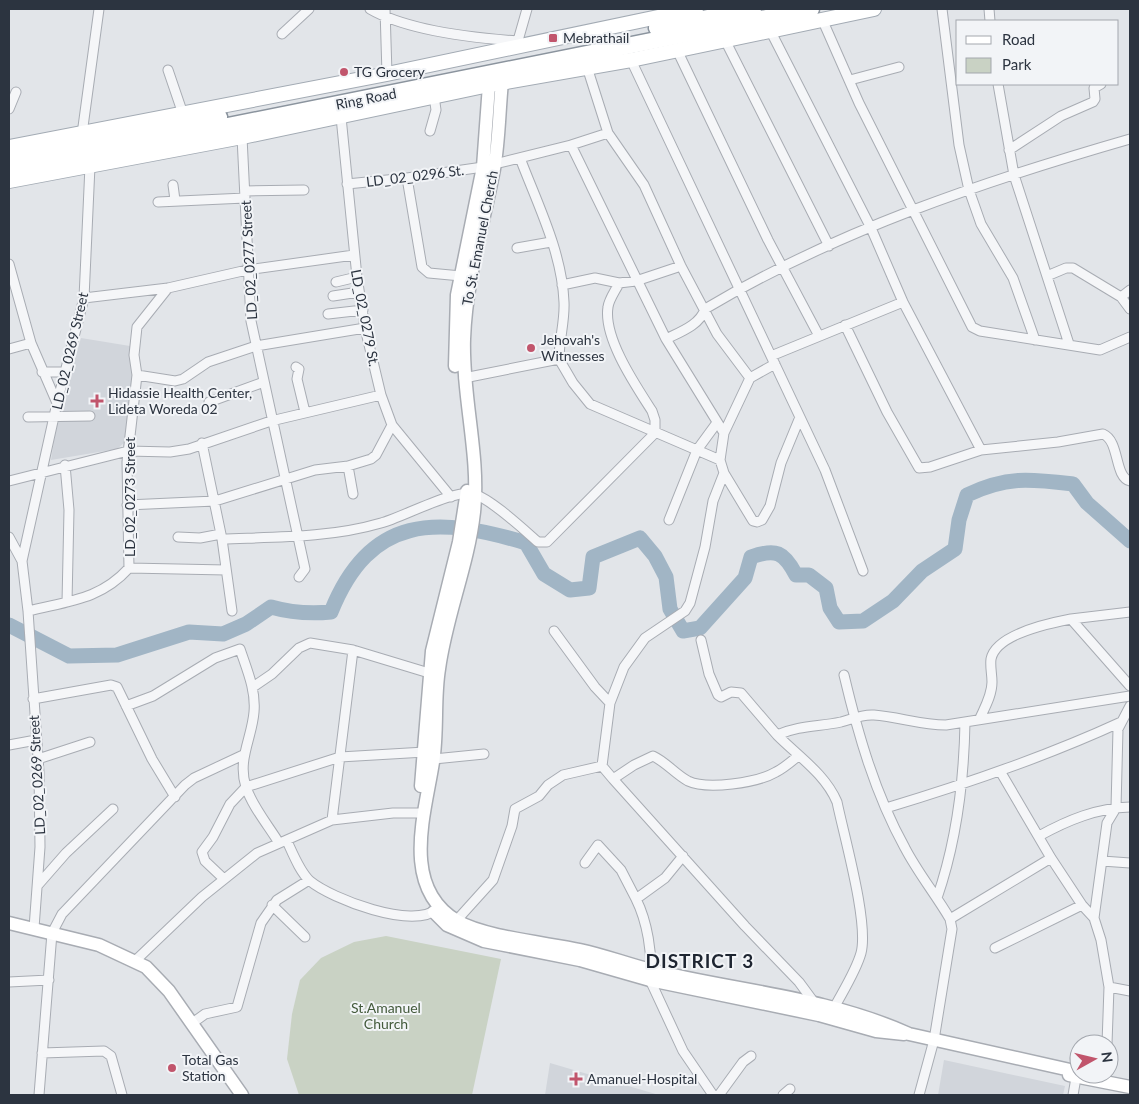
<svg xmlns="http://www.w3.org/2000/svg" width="1139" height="1104" viewBox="0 0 1139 1104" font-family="Lato,sans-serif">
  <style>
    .built { fill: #d1d5db }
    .green { fill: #c9d2c4 }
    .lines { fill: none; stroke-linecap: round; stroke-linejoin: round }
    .river { stroke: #a1b5c5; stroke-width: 15 }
    .street-casing { stroke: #a8acb3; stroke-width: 11 }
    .secondary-casing { stroke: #a8acb3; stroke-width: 15 }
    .primary-casing { stroke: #a3abb4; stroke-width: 16 }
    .highway-casing { stroke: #8b949e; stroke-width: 19 }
    .street { stroke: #f5f6f8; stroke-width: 9 }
    .secondary { stroke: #fff; stroke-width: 12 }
    .primary { stroke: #fff; stroke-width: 14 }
    .highway { stroke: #fff; stroke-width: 16 }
    .poi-dot { fill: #c1556c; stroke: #f2f4f7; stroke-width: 2 }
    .labels { text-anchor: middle; stroke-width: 4; stroke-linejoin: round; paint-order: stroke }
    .poi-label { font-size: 14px; fill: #2c3440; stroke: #f2f4f7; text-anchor: start }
    .street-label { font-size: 14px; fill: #2c3440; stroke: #f2f4f7 }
    .park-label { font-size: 14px; fill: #435a3b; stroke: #f2f4f7 }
    .district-label { font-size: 19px; font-weight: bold; letter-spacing: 1px; fill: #1e2531; stroke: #f2f4f7 }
  </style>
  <rect width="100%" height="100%" fill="#e2e5e9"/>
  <path class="built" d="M 81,338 L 130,346 L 134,355 L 125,442 L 117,449 L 51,460 L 57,421 Z
    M 944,1060 L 1065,1086 L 1063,1095 L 938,1095 Z
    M 550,1063 L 659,1095 L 545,1095 Z"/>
  <path class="green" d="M 386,936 L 501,959 L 472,1095 L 299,1095 L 287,1059 L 292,1014 L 300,980 L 321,958 L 354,942 Z"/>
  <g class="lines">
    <path class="river" d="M 9,625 L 69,656 L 117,655 L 189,632 L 223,634 L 246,624 L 271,607 C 292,613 310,614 331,612 C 370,514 437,516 526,543 L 544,574 L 570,590 L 589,588 L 593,557 L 640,538 L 655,556 L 666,577 L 670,609 L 683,631 L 700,628 L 745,578 L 751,557 C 776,548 784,552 796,575 L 809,575 L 826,588 L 830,608 L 839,622 L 863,621 L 893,601 L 922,571 L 955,549 L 959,520 L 967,495 C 1007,476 1030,479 1073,484 L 1087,503 L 1130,541"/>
    <g class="street-casing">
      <path id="street" d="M 370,9 C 408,31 474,38 517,41
        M 385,9 L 387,74
        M 942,9 L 959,145 L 969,190 L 981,224 L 1013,278 L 1035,340
        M 989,9 L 990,21
        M 822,19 L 859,103 L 972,327 L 980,331 L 1100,350 L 1130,337
        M 770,30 L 871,228 L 903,302 L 981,450
        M 282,34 L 309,9
        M 725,40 L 829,246
        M 517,44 L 527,9
        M 677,50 L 768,240 L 819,336
        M 631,60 L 825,470 L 863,571
        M 587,67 L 608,133 L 644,185 L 681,266 L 717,334 L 750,378
        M 168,70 L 183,114
        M 850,80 L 899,67
        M 998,84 L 1014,175 L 1069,344
        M 9,109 L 16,92
        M 341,117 L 357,277 L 365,328 L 381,395 L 392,425 L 451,497
        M 430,131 L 436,110 L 434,96
        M 82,134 L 99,9
        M 242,137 L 251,321 L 305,569 L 299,577
        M 571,145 L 608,133
        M 1009,150 L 1061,116 L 1093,102 L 1095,99 L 1094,88 L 1101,84
        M 495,164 L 571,145 L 666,339 C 680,332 700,325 705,309 C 836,231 984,181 1130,139
        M 407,178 L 422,267 L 429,273 L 461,276
        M 347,184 L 407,178 L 483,167
        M 173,185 L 175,200
        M 245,191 L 304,190
        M 158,202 L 245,198
        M 517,248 L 551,242
        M 9,264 L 31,343 L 57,403
        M 1047,276 L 1066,268 L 1073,268 L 1121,297 L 1130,309
        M 336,282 L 357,277
        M 562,285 L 595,278 L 619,283 L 636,281 L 681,266
        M 333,296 L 359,292
        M 1121,297 L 1130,290
        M 84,298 L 168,288 L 247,270 L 354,255
        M 328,314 L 363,310
        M 845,325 L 887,412 L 919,468 L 930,467 L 981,450 L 1058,442 L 1103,434 C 1120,441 1114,477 1130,481
        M 666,339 L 724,433
        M 9,349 L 31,343
        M 771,356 L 903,302
        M 559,359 L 573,383 L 590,404 L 720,460
        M 296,367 L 299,369 L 297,379 L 305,412
        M 42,372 L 65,372
        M 137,375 L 175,381 L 183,379 L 208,362 L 256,346 L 365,328
        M 464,378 L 559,359 C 559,340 565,321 564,302 C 562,252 537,203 520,158
        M 209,402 L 264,382
        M 28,417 L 90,416
        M 202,443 L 222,539 L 232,611
        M 65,465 L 69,510 L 67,602
        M 348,466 L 353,494
        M 724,473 L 753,521 L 757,522 L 762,520 L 770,506 L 781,463 L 800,417
        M 9,481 L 128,451 L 170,452 L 189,449 L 271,421 L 381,395
        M 127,505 L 215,501 L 315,470 L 348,466 L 371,459 L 376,455 L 392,425
        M 669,520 L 697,450 L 716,424
        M 9,537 L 22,561
        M 178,537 L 200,538 L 221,534
        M 222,539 C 275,537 330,538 381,523 C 401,518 456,488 474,494 C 491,499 523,529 538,542 L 547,542 L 655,433 L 655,420 L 652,411 C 636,386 603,338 608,307 C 609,299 616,290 619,283
        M 129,568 L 127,462 L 137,375 L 134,355 L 137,327 L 168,288
        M 28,611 C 68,601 100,600 129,568 L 226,570
        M 1130,612 L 1071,619 L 1130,686
        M 554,631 L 595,687 L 610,703 L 602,766 L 613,779
        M 701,640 L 709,674 L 718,695 L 721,697 L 731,692 L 741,693 L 777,735
        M 844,675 C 858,734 875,794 905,848 C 918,873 936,895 950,919 L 952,929 L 934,1040 L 919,1095
        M 253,687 L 272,674 L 299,648 L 310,643 L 353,650 L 429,673
        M 33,699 L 111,685 L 117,687 L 152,759 L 175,797
        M 610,703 L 624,667 L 645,638 L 685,611 L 690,603 L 705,547 L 713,501 L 724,473 L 720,460 L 724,433 L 750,378 L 775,364
        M 126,706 L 153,696 L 215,658 L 240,649 C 247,670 256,690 254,712 C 252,738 237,760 246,787 C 252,806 268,825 279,843
        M 980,718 C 985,707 992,695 992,682 C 992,674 990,667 991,659 C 996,634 1050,623 1071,619
        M 9,745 L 36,740
        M 798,756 C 791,762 784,768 776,772 C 757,783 707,790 688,781 C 675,774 666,762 653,756 L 634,765 L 613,779 L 745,926 L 799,982 L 813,1001
        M 38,759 L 90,742
        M 434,759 L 484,754
        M 1000,771 L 1051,858 L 1082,905 L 1094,918 L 1101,940 L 1109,987 L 1107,1044
        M 886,808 C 966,784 1045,757 1121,722
        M 332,820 L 353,650
        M 1039,836 C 1068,820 1097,808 1130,807
        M 287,841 C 293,854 300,872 310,881 C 332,899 413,930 437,909
        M 683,856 L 665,878 L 636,899 C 647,921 653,954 650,980 L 683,1051 L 713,1095
        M 1102,861 L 1130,863
        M 585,863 L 598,845 L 621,870 L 636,899
        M 224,879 L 205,861 L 202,852 L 213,837 L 230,804 L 246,787 L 340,757 L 425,752
        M 38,885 L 66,853 L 113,809
        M 937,898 C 956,843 964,780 965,722
        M 272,905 L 305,937
        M 1094,918 L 1107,823 L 1116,808 L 1118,729 L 1130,706
        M 950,919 L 1051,858
        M 456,921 L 493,880 L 512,826 L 515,809 L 539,796 L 548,785 L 563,775 L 602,766
        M 34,928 L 40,847 L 39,772 L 28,611 L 22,561 L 57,403 L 84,298 L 90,166
        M 995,948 L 1082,905
        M 135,961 L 202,897 L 257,853 L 332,820 L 393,813 L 423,813
        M 9,982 L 49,980
        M 1109,987 L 1130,991
        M 834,1008 C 843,991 856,971 861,953 C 869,923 844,836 837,802 C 825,774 799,757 777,735 C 801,725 818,727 841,722 C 852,719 862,714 874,715 C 899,717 921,725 946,725 L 1130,696
        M 191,1024 L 205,1014 L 237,1007 L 261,923 L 277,900 L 309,880
        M 42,1053 L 104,1051 L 111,1056 L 122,1095
        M 39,1095 L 52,933 L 62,914 L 185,785 L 194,778 L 243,755
        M 719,1095 L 743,1062 L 751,1056
        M 783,1095 L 790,1089
        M 1073,1095 L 1077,1072"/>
    </g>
    <g class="secondary-casing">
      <path id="secondary" d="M 502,82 C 499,111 499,141 494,169 C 483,226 466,281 464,339 C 462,397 480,455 474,512 C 468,566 446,616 439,669 C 434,699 438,731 433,762 C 425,814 400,887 457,921 C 484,937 547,943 580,950 C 604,955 627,964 651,970 C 737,991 827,997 909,1034 L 1079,1072
        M 455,366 L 457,295 L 483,167 L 489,85
        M 421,786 L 432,651 L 459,542 L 467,491
        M 434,912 L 447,925 L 484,941 L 580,960 L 650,980 L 819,1015 L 876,1031 L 904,1034
        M 9,923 L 99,945 L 146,967 L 169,991 L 242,1095
        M 1069,1075 L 1130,1087"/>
    </g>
    <g class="primary-casing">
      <path id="primary" d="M 9,147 L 387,74 L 696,9
        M 9,181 L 242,137 L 489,85 L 631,60 L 874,9"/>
    </g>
    <g class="highway-casing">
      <path id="highway" d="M 657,28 L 753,9
        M 13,158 L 219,117
        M 9,170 L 811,9"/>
    </g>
    <use href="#street" class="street"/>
    <use href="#secondary" class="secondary"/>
    <use href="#primary" class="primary"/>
    <use href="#highway" class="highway"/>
  </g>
  <g class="poi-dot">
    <rect x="548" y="33" width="10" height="10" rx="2.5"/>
    <circle cx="344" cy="72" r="5"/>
    <circle cx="531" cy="348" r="5"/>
    <path d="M94.5 393.5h5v5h5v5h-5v5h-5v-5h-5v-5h5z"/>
    <circle cx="172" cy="1068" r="5"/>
    <path d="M573.5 1071.5h5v5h5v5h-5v5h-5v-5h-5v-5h5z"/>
  </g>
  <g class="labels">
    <g class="poi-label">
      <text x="563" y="43">Mebrathail</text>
      <text x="354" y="77">TG Grocery</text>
      <text x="541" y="345">Jehovah's<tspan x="541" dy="16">Witnesses</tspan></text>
      <text x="108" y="398">Hidassie Health Center,<tspan x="108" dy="16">Lideta Woreda 02</tspan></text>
      <text x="182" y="1065">Total Gas<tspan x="182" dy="16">Station</tspan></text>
      <text x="587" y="1084">Amanuel-Hospital</text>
    </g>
    <g class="street-label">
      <text transform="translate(366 99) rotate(-11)" y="5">Ring Road</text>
      <text transform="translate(415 176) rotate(-7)" y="5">LD_02_0296 St.</text>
      <text transform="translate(480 238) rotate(-79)" y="5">To St. Emanuel Cherch</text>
      <text transform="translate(249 260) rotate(-93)" y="5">LD_02_0277 Street</text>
      <text transform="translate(365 318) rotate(79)" y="5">LD_02_0279 St.</text>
      <text transform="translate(70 351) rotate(-77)" y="5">LD_02_0269 Street</text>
      <text transform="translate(130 497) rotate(-90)" y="5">LD_02_0273 Street</text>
      <text transform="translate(37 775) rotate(-93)" y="5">LD_02_0269 Street</text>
    </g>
    <g class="park-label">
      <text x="386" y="1013">St.Amanuel<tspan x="386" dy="16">Church</tspan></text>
    </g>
    <g class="district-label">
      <text x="700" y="968">DISTRICT 3</text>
    </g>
  </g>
  <rect width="1139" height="1104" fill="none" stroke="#2c3440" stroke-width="20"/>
  <rect x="956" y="20" width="162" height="65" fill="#f2f4f7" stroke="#a3a7ae"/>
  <rect x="966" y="36" width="25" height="8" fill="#ffffff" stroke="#a3a7ae"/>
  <text x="1002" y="45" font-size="15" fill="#2c3440">Road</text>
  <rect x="966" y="58" width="25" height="15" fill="#c9d2c4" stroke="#a3a7ae"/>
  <text x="1002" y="70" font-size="15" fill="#2c3440">Park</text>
  <g transform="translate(1094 1059) rotate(82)"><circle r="24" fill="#f2f4f7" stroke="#a3a7ae"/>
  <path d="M0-4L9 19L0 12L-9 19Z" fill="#c1556c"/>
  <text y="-8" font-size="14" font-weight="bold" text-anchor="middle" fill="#2c3440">N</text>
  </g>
</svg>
